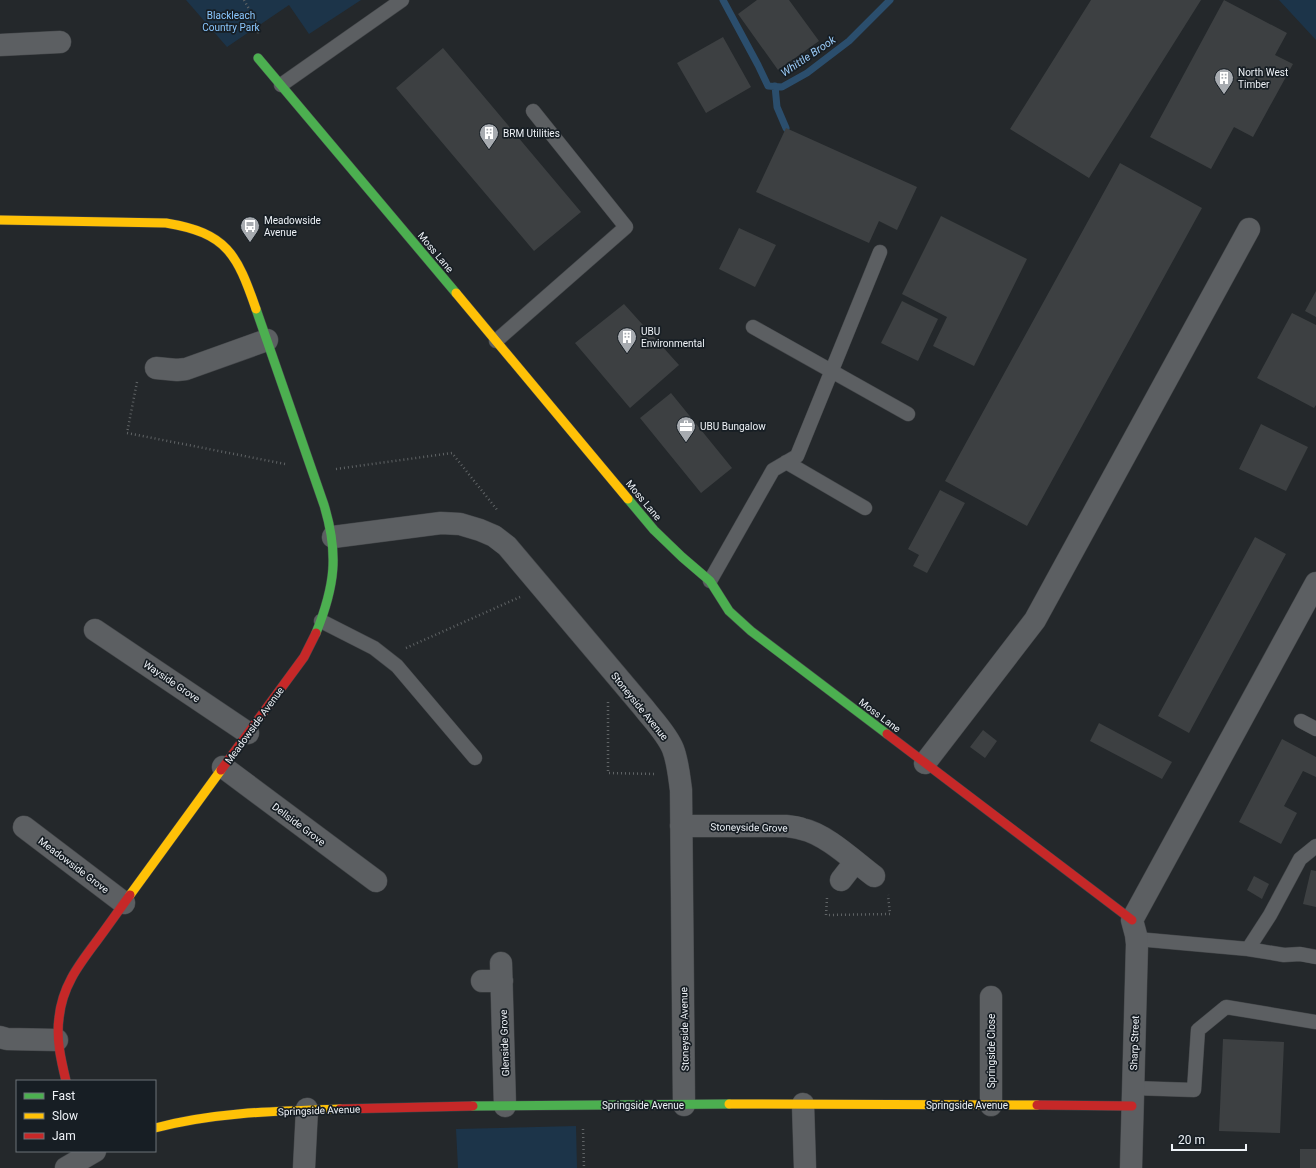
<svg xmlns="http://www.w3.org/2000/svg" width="1316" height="1168" viewBox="0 0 1316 1168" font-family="Roboto,sans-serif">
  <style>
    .green { fill: #1c3449 }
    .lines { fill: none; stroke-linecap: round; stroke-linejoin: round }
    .stream { stroke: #2b4e6d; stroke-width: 7 }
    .building { fill: #3d4042 }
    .lane-casing { stroke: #434649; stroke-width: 15 }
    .street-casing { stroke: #434649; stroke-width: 23 }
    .fast-casing { stroke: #434649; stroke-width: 10 }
    .slow-casing { stroke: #434649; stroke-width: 10 }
    .jam-casing { stroke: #434649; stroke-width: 10 }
    .path { stroke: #606466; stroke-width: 2.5; stroke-dasharray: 1 3; stroke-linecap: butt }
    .lane { stroke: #5c5f62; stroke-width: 14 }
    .street { stroke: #5c5f62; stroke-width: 22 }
    .fast { stroke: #4caf50; stroke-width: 9 }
    .slow { stroke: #ffc107; stroke-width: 9 }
    .jam { stroke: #c62828; stroke-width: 9 }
    .labels { text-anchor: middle; stroke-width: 3.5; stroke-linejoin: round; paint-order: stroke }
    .park-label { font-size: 10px; fill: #8bc8ff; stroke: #171e24 }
    .poi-label { font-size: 10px; fill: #eef2f7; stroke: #171e24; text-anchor: start }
    .street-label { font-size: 10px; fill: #eef2f7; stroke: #171e24 }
    .water-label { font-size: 11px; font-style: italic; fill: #9bcbf7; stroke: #171e24 }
  </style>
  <rect width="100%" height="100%" fill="#24282b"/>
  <path class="green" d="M 186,0 L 361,0 L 309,34 L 289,5 L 227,47 Z
    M 1279,0 L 1316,0 L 1316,40 Z
    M 576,1126 L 577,1168 L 458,1168 L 456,1129 Z"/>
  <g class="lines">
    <path class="stream" d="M 723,0 L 758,65 L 768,86 L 782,87 L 807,73 L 849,41 L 890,0
      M 775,86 L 777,107 L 786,128"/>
  </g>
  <path class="building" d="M 757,0 L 789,0 L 819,41 L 778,70 L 738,14 Z
    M 1091,0 L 1201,0 L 1089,178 L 1010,129 Z
    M 1224,0 L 1287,33 L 1275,55 L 1293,64 L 1253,137 L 1234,127 L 1211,169 L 1150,137 Z
    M 723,37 L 751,87 L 706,113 L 677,63 Z
    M 443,48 L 581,212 L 534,251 L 396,88 Z
    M 786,128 L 917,187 L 897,230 L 879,221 L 869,243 L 756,192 Z
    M 1120,163 L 1202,208 L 1027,526 L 945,481 Z
    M 941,216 L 1027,259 L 974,366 L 933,346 L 947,317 L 902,294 Z
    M 739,228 L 776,245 L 755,287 L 719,269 Z
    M 1316,291 L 1316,317 L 1305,311 Z
    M 902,301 L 938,319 L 918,361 L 881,343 Z
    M 624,304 L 679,365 L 630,408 L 575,343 Z
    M 1292,313 L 1316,325 L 1316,405 L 1314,408 L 1257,378 Z
    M 671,393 L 732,468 L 701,493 L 640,418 Z
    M 1261,424 L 1308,447 L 1286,491 L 1239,469 Z
    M 940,490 L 965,503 L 927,573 L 913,566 L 919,555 L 908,549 Z
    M 1255,537 L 1286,554 L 1189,733 L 1158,716 Z
    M 1099,723 L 1172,762 L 1162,779 L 1090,741 Z
    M 983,730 L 997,741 L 985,758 L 970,747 Z
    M 1282,739 L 1316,757 L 1316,777 L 1303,771 L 1284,806 L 1297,813 L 1281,844 L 1239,822 Z
    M 1311,870 L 1316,871 L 1316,907 L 1303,904 Z
    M 1254,876 L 1269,884 L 1262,899 L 1247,890 Z
    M 1223,1039 L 1284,1042 L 1280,1133 L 1219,1131 Z
    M 1300,1149 L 1316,1149 L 1316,1168 L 1300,1168 Z"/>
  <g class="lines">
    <g class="lane-casing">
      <path id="lane" d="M 281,85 L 402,0
        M 753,327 L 908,414
        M 496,341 L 626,227 L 533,111
        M 786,462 L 865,508
        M 710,581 L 773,470 L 797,456 L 880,252
        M 321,621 L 374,648 L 397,666 L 475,758
        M 1301,721 L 1316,729
        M 1137,939 L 1248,949 L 1284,955 L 1300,954 L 1316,957
        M 1248,949 L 1270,915 L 1300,859 L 1316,846
        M 1133,1088 L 1194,1090 L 1198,1030 L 1226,1007 L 1316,1022"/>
    </g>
    <g class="street-casing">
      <path id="street" d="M 0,45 L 60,42
        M 156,368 L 177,370 L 186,369 L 267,340
        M 333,537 L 441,523 L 460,524 L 480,530 L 494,536 L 507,546 L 643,707 C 653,720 667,734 673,749 C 678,762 679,776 681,790 L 684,1105
        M 95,630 L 248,733
        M 925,763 L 1035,620 L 1249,229
        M 223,767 L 376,881
        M 681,826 L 787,826 C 792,827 797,827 802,829 C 826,834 854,861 874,876
        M 24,827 L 124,903
        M 841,880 L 855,862
        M 501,963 L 505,1106
        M 482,981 L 502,981
        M 0,1037 L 7,1039 L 57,1040
        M 803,1104 L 805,1168
        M 991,1105 L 991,997
        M 66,1168 L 95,1151
        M 304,1168 L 307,1109
        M 1131,1168 L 1137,944 L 1136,935 L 1132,920 L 1316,583"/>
    </g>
    <g class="fast-casing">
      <path id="fast" d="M 258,58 L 456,293
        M 256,309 L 324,505 C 339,554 335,586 316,633
        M 628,499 L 654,530 L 682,557 L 710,581 L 729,611 L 751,631 L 887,734
        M 473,1106 L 729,1104"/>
    </g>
    <g class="slow-casing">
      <path id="slow" d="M 0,220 L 166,223 C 227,233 237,254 256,309
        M 456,293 L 628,499
        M 130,895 L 221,770
        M 729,1104 L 1037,1105
        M 155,1128 C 215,1112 278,1111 340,1109"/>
    </g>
    <g class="jam-casing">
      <path id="jam" d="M 887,734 L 1132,920
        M 221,770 L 304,657 L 316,633
        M 66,1081 C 61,1060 56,1039 59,1018 C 62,987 78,966 96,942 C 108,926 119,910 130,895
        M 1037,1105 L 1132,1106
        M 340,1109 L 473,1106"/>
    </g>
    <path class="path" d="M 244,0 L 258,25 L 258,36
      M 137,382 L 127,433 L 285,464
      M 336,469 L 452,453 L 498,511
      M 406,648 L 520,597
      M 608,702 L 608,773 L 655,774
      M 827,898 L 826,915 L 890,914 L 888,895
      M 583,1129 L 584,1168"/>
    <use href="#lane" class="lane"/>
    <use href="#street" class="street"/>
    <use href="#fast" class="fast"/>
    <use href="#slow" class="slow"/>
    <use href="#jam" class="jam"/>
  </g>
  <defs>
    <g id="building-pin" transform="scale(1)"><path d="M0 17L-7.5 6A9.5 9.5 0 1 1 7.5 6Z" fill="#a7abb0" stroke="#171e24"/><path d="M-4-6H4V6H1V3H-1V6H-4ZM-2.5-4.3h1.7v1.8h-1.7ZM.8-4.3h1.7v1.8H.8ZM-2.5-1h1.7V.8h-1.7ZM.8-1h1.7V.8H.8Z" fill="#fff"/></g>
    <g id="bus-pin" transform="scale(1)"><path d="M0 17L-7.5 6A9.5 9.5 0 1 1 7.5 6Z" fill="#a7abb0" stroke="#171e24"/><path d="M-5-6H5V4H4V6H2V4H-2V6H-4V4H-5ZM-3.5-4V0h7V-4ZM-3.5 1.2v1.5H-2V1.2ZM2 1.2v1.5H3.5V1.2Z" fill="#fff"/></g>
    <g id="office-pin" transform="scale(1)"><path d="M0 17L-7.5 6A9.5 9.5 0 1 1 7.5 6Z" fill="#a7abb0" stroke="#171e24"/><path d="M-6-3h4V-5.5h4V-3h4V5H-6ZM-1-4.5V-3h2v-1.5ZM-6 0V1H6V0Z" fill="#fff"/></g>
  </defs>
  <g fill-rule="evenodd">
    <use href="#building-pin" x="1224" y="78"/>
    <use href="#building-pin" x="489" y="133"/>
    <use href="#bus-pin" x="250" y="226"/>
    <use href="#building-pin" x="627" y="337"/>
    <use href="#office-pin" x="686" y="426"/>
  </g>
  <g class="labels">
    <g class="park-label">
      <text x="231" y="19">Blackleach<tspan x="231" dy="12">Country Park</tspan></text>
    </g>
    <g class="poi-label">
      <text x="1238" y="76">North West<tspan x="1238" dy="12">Timber</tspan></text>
      <text x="503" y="137">BRM Utilities</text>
      <text x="264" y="224">Meadowside<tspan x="264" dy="12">Avenue</tspan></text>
      <text x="641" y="335">UBU<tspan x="641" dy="12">Environmental</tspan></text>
      <text x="700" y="430">UBU Bungalow</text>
    </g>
    <g class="street-label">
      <text transform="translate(436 252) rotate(50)" y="4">Moss Lane</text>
      <text transform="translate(644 500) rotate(50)" y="4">Moss Lane</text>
      <text transform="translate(172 681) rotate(34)" y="4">Wayside Grove</text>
      <text transform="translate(640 706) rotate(51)" y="4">Stoneyside Avenue</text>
      <text transform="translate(880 715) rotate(37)" y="4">Moss Lane</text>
      <text transform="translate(254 725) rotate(-54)" y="4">Meadowside Avenue</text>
      <text transform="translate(299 824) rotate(37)" y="4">Dellside Grove</text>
      <text transform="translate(749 827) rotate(1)" y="4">Stoneyside Grove</text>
      <text transform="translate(74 865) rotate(37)" y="4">Meadowside Grove</text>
      <text transform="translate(684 1029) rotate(-91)" y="4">Stoneyside Avenue</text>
      <text transform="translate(504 1043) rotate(-92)" y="4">Glenside Grove</text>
      <text transform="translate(1134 1043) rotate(-88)" y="4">Sharp Street</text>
      <text transform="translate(991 1051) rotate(-90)" y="4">Springside Close</text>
      <text x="643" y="1109">Springside Avenue</text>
      <text x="967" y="1109">Springside Avenue</text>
      <text transform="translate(319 1110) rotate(-2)" y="4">Springside Avenue</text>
    </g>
    <g class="water-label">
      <text transform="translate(808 56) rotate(-34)" y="4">Whittle Brook</text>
    </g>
  </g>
  <rect x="16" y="1080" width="140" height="72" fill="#171e24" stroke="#6d7378"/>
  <rect x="24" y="1093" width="20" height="6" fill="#4caf50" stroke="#6d7378"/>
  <text x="52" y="1100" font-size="12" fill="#eef2f7">Fast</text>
  <rect x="24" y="1113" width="20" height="6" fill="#ffc107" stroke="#6d7378"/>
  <text x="52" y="1120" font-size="12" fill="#eef2f7">Slow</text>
  <rect x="24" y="1133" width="20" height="6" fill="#c62828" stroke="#6d7378"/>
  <text x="52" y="1140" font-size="12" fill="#eef2f7">Jam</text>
  <path d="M1172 1144v6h74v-6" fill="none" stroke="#eef2f7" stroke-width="2"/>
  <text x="1178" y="1144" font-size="12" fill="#eef2f7" stroke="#171e24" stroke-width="3" paint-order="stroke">20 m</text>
</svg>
